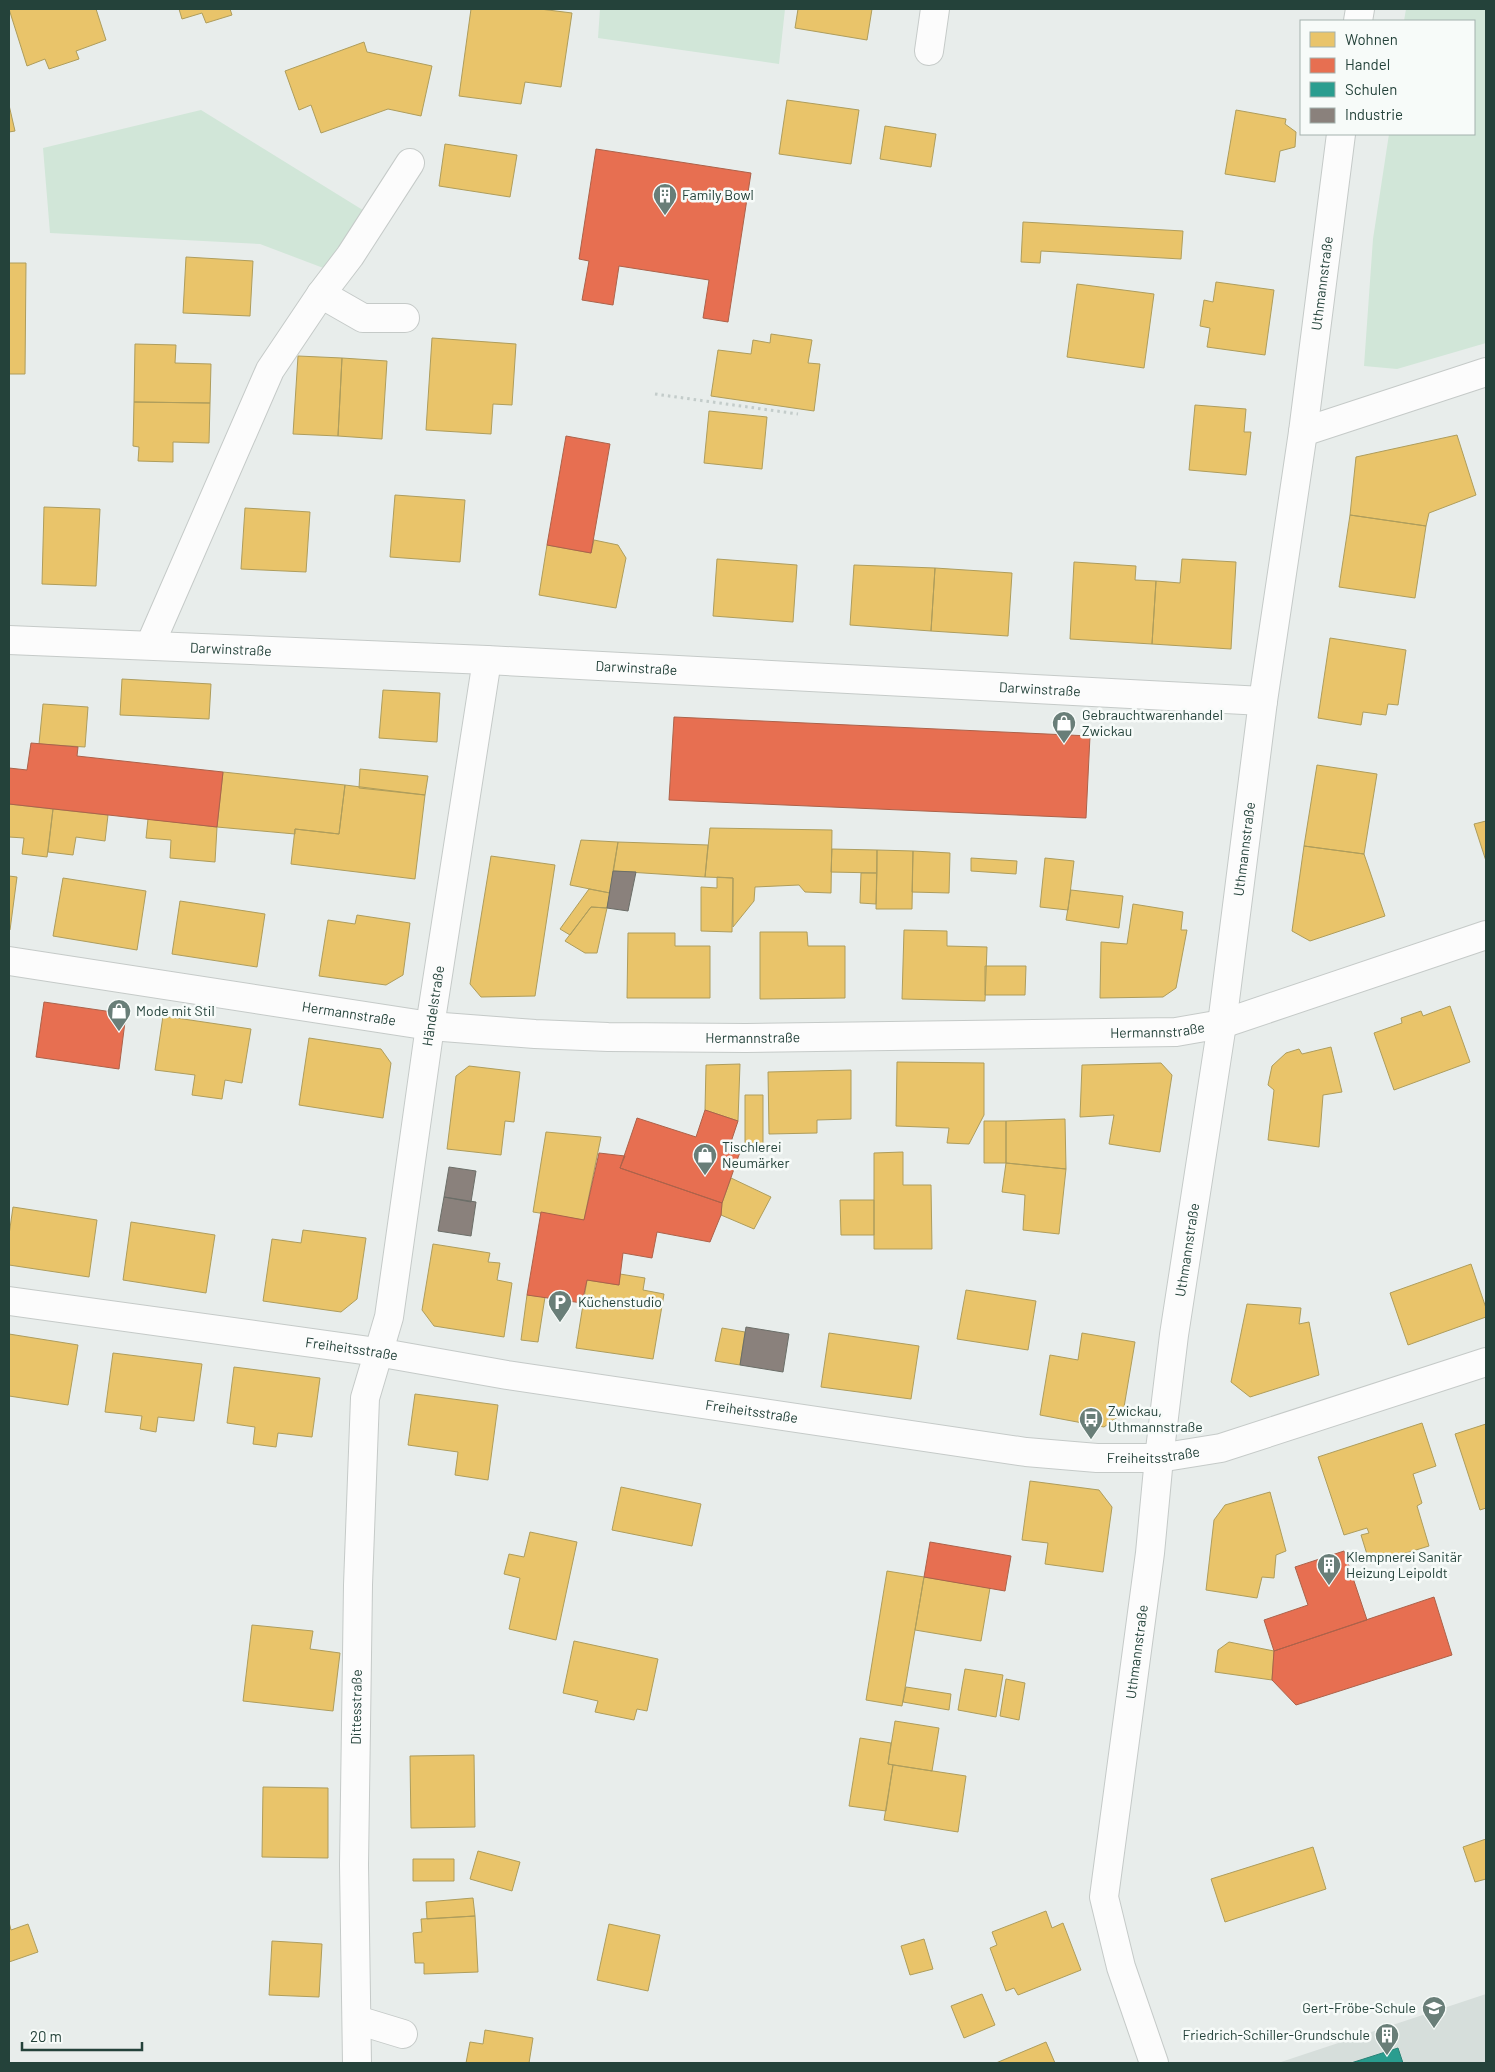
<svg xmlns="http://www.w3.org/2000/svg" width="1495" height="2072" viewBox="0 0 1495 2072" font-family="Barlow,sans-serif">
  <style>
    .built { fill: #d6dedb }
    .green { fill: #d1e6d8 }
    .homes { fill: #e9c46a; stroke: #ae9d5c }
    .shops { fill: #e76f51; stroke: #ac624a }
    .schools { fill: #2a9d8f; stroke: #288276 }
    .industry { fill: #8a817c; stroke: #6b6e68 }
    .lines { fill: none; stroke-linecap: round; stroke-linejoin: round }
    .minor-casing { stroke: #c5cac8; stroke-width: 30 }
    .path { stroke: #c3ccca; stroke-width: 3; stroke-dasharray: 2.5 4; stroke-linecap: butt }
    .minor { stroke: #fcfcfc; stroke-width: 28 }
    .labels { text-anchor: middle; stroke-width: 5; stroke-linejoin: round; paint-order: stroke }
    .poi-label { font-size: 14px; fill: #24423a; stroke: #f7fbf9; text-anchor: start }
    .street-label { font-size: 14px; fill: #24423a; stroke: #f7fbf9 }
  </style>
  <rect width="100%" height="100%" fill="#e8edeb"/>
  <path class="built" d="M 1486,1994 L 1486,2063 L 1278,2063 Z"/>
  <path class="green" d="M 600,9 L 785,9 L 779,64 L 598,38 Z
    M 1406,9 L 1486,9 L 1486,343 L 1397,369 L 1364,366 L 1373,239 L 1389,134 L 1474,134 L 1474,21 L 1404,21 Z
    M 201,110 L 366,212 L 326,269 L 260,244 L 50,233 L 43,148 Z"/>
  <path class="homes" d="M 9,9 L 96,9 L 106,40 L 76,51 L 79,59 L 49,69 L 45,59 L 27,66 Z
    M 179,9 L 230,9 L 232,15 L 206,23 L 202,13 L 182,19 Z
    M 471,9 L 540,9 L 572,13 L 561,87 L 525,82 L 521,104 L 459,96 Z
    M 798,9 L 872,9 L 867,40 L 795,28 Z
    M 364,42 L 367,52 L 432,66 L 421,116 L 388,109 L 321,133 L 311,105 L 299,110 L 285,71 Z
    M 787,100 L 859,110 L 851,164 L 779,154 Z
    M 9,105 L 15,131 L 9,132 Z
    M 1236,110 L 1286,119 L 1285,124 L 1296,132 L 1295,147 L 1280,151 L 1275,182 L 1225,174 Z
    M 885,126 L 936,134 L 931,167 L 880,159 Z
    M 445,144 L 517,155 L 510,197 L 439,186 Z
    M 1023,222 L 1183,231 L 1181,259 L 1041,251 L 1040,263 L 1021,262 Z
    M 186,257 L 253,261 L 250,316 L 183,313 Z
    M 9,263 L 26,263 L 25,374 L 9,374 Z
    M 1216,282 L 1274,290 L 1265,355 L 1207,347 L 1210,328 L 1200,326 L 1204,300 L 1213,302 Z
    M 1077,284 L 1154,294 L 1144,368 L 1067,357 Z
    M 771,334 L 812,340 L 808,363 L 820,364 L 814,411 L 711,396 L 718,350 L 751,354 L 753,340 L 770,343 Z
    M 432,338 L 516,344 L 512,405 L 493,404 L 491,434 L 426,430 Z
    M 135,344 L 176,345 L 175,363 L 211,364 L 210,403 L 134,402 Z
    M 298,356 L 342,358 L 338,436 L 293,434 Z
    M 342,358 L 387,361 L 382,439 L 338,436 Z
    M 134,402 L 210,403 L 209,443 L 173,442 L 173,462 L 138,461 L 139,447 L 133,446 Z
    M 1195,405 L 1246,409 L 1244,432 L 1251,432 L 1246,475 L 1189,470 Z
    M 709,411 L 767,417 L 762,469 L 704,463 Z
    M 1457,435 L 1476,495 L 1429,513 L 1426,526 L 1350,515 L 1356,457 Z
    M 395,495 L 465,500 L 460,562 L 390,557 Z
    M 44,507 L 100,509 L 96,586 L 42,584 Z
    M 245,508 L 310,512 L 306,572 L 241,569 Z
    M 1350,515 L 1426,526 L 1415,598 L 1339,587 Z
    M 594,540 L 618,545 L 626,558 L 616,608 L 539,595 L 547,545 L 591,553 Z
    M 717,559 L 797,565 L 793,622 L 713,616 Z
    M 1182,559 L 1236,562 L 1231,649 L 1152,644 L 1156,581 L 1180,583 Z
    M 1074,562 L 1136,566 L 1135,580 L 1156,581 L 1152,644 L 1070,639 Z
    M 854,565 L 935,568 L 931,631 L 850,625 Z
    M 935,568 L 1012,573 L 1008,636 L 931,631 Z
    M 1330,638 L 1406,650 L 1398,705 L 1388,704 L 1386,715 L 1363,712 L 1361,725 L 1318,718 Z
    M 122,679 L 211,684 L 209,719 L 120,715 Z
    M 383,690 L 440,693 L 437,742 L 379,738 Z
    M 43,704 L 88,707 L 85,747 L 39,744 Z
    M 1317,765 L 1377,774 L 1364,854 L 1304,846 Z
    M 360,769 L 428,776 L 425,795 L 359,788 Z
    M 223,772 L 345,785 L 339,834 L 295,829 L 295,834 L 217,827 Z
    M 345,785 L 425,795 L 415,879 L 291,864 L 295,829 L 339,834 Z
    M 9,804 L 53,809 L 47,857 L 22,854 L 24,838 L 9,837 Z
    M 53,809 L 108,815 L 105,841 L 76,837 L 73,855 L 48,852 Z
    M 148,819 L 217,827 L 215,862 L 170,858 L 171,840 L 146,838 Z
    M 1486,821 L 1486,861 L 1474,824 Z
    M 710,828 L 832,830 L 831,893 L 805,892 L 799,885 L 755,887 L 754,901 L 733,927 L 733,878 L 705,877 Z
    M 581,840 L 618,842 L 610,893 L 570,885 Z
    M 618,842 L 708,845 L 705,877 L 613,871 Z
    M 1304,846 L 1364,854 L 1385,916 L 1310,941 L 1292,931 Z
    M 832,849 L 877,850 L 877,873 L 831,872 Z
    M 877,850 L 913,851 L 912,909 L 876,909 Z
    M 913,851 L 950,853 L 949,893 L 912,892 Z
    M 491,856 L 555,865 L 535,996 L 481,997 L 470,984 Z
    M 971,858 L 1017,861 L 1016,874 L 971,871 Z
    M 1045,858 L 1074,861 L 1068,910 L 1040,907 Z
    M 861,873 L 877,873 L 876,904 L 860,903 Z
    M 9,876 L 17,877 L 10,930 L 9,930 Z
    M 717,877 L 733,878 L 732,932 L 701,931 L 701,887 L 717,888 Z
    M 63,878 L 146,891 L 137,950 L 53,936 Z
    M 589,889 L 610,893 L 607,908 L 591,907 L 570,935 L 560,929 Z
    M 1071,890 L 1123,896 L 1119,928 L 1066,920 Z
    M 180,901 L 265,914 L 257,967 L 172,954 Z
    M 1133,904 L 1183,912 L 1181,930 L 1187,930 L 1176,988 L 1163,997 L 1100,998 L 1101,942 L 1127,944 Z
    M 591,907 L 607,908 L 597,953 L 585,953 L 565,941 Z
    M 357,915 L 410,923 L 403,975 L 386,985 L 319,976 L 328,920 L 355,924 Z
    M 904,930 L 947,931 L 947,946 L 987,947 L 985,1001 L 902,999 Z
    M 760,932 L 807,932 L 808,946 L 845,946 L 845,998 L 760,999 Z
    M 628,933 L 675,933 L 675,946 L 710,946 L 710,998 L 627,998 Z
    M 985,966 L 1026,966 L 1025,995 L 985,995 Z
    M 1450,1006 L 1470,1062 L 1394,1090 L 1374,1033 L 1402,1023 L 1401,1018 L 1421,1011 L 1423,1016 Z
    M 163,1016 L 251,1029 L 242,1083 L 225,1080 L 222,1099 L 192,1095 L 195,1075 L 155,1070 Z
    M 309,1038 L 381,1049 L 391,1063 L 383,1118 L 299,1105 Z
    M 1331,1047 L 1342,1092 L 1323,1095 L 1319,1147 L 1268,1140 L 1274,1090 L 1268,1085 L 1272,1066 L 1286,1053 L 1299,1049 L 1302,1054 Z
    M 897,1062 L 984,1063 L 984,1115 L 969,1144 L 947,1143 L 949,1128 L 896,1126 Z
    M 1161,1063 L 1172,1075 L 1160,1152 L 1109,1144 L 1114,1115 L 1080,1117 L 1082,1065 Z
    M 740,1064 L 738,1121 L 705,1110 L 706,1065 Z
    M 469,1066 L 520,1072 L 514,1122 L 505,1121 L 501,1155 L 447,1149 L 456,1076 Z
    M 851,1070 L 851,1119 L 817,1120 L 817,1133 L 769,1134 L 768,1072 Z
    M 745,1095 L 763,1095 L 763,1147 L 745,1147 Z
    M 1065,1119 L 1066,1169 L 1006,1163 L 1006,1121 Z
    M 984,1121 L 1006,1121 L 1006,1163 L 984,1163 Z
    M 546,1132 L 601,1137 L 584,1220 L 533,1212 Z
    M 903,1152 L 903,1185 L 931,1185 L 932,1249 L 874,1249 L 874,1153 Z
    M 1006,1163 L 1066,1169 L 1059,1234 L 1023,1230 L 1025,1195 L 1002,1192 Z
    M 731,1178 L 771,1197 L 754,1229 L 721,1215 L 722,1203 Z
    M 840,1200 L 874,1200 L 874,1235 L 841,1235 Z
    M 13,1207 L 97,1220 L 89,1277 L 9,1265 L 9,1235 Z
    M 131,1222 L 215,1235 L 206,1293 L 123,1280 Z
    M 303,1230 L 366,1238 L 357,1299 L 341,1312 L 263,1301 L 272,1239 L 301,1243 Z
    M 433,1244 L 490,1253 L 488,1262 L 500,1263 L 497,1280 L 512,1283 L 504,1337 L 434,1326 L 422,1310 Z
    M 1471,1264 L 1486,1308 L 1486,1317 L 1408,1345 L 1390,1293 Z
    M 620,1274 L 645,1278 L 643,1290 L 664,1294 L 653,1359 L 576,1348 L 587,1280 L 619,1285 Z
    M 966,1290 L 1036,1301 L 1028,1350 L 957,1339 Z
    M 527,1295 L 545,1297 L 538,1342 L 521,1340 Z
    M 1247,1304 L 1301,1308 L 1299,1324 L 1309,1322 L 1319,1375 L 1250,1397 L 1231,1382 Z
    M 722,1328 L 745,1332 L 740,1365 L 715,1361 Z
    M 829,1333 L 919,1346 L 911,1399 L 821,1387 Z
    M 1082,1333 L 1135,1342 L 1123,1413 L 1104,1427 L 1040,1415 L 1050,1355 L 1078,1360 Z
    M 9,1334 L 78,1345 L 68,1405 L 9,1396 Z
    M 113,1353 L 202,1364 L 194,1421 L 158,1417 L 156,1432 L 140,1429 L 142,1416 L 105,1412 Z
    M 234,1367 L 320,1378 L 312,1437 L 278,1433 L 276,1447 L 253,1444 L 255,1427 L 227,1423 Z
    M 415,1394 L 498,1405 L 488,1480 L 455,1475 L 458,1452 L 408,1445 Z
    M 1422,1423 L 1436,1466 L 1413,1474 L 1422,1503 L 1417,1506 L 1429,1546 L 1370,1564 L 1361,1535 L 1369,1533 L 1367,1528 L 1344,1535 L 1318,1457 Z
    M 1486,1424 L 1486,1508 L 1480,1510 L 1455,1434 Z
    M 1030,1481 L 1099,1490 L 1112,1507 L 1103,1572 L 1045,1564 L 1048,1543 L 1022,1540 Z
    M 621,1487 L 701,1504 L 692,1546 L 612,1530 Z
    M 1270,1492 L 1286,1551 L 1276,1555 L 1274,1578 L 1262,1577 L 1257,1598 L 1206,1590 L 1214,1520 L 1225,1505 Z
    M 530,1532 L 577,1542 L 556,1640 L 509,1629 L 520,1578 L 504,1574 L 509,1554 L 524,1557 Z
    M 887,1571 L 924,1577 L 902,1706 L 866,1700 Z
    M 924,1577 L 990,1588 L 981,1641 L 915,1630 Z
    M 252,1625 L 313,1631 L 310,1649 L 340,1653 L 333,1711 L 243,1701 Z
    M 574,1641 L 658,1659 L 647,1711 L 637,1709 L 634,1720 L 595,1712 L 598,1701 L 563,1693 Z
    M 1229,1642 L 1274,1651 L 1272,1680 L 1215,1672 L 1218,1650 Z
    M 965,1669 L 1003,1675 L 996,1717 L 958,1710 Z
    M 1006,1679 L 1025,1683 L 1019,1720 L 1000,1716 Z
    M 906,1687 L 951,1694 L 949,1710 L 903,1702 Z
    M 895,1721 L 939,1728 L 932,1771 L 888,1764 Z
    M 860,1738 L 891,1743 L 888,1764 L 893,1765 L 886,1811 L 849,1806 Z
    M 474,1755 L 475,1827 L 411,1828 L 410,1756 Z
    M 893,1765 L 966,1776 L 958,1832 L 884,1820 Z
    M 263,1787 L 328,1788 L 328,1858 L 262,1857 Z
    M 1486,1839 L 1486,1879 L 1475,1882 L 1463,1847 Z
    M 1313,1847 L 1326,1889 L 1225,1922 L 1211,1879 Z
    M 478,1851 L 520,1862 L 512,1891 L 470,1879 Z
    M 413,1859 L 454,1859 L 454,1881 L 413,1881 Z
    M 473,1898 L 475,1916 L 427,1919 L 426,1902 Z
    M 1046,1911 L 1052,1928 L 1063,1923 L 1081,1970 L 1018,1995 L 1014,1988 L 1006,1991 L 990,1948 L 997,1945 L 992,1932 Z
    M 475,1916 L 478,1972 L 424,1974 L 424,1963 L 415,1963 L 413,1933 L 422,1932 L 421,1919 Z
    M 9,1922 L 11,1930 L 28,1924 L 38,1952 L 9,1962 Z
    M 609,1924 L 660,1935 L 648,1991 L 597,1980 Z
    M 924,1939 L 933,1969 L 910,1975 L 901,1946 Z
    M 272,1941 L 322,1944 L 319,1997 L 269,1995 Z
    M 982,1994 L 995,2025 L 964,2038 L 951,2006 Z
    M 485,2030 L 533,2038 L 529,2063 L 466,2063 L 470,2042 L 483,2044 Z
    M 1046,2042 L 1055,2063 L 996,2063 Z"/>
  <path class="shops" d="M 596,149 L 751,173 L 728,322 L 703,318 L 709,280 L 619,266 L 613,305 L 582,300 L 589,261 L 579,259 Z
    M 566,436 L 610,444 L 591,553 L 547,545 Z
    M 674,717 L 1090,736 L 1086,818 L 669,800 Z
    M 31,743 L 78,747 L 77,756 L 223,772 L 217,827 L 9,804 L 9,768 L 27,770 Z
    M 44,1002 L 126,1014 L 119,1069 L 36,1057 Z
    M 705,1110 L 738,1121 L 729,1148 L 740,1152 L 722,1203 L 620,1168 L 637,1118 L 696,1137 Z
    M 599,1153 L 625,1156 L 620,1168 L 722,1203 L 721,1215 L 710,1242 L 657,1232 L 652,1258 L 623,1253 L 619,1285 L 587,1280 L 582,1303 L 527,1295 L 541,1212 L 584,1220 Z
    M 930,1542 L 1011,1556 L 1005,1591 L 924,1577 Z
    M 1344,1551 L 1367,1620 L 1274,1651 L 1264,1620 L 1308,1605 L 1295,1567 Z
    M 1434,1597 L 1452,1655 L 1296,1705 L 1272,1680 L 1274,1651 Z"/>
  <path class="schools" d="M 1398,2048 L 1403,2063 L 1351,2063 Z"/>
  <path class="industry" d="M 613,871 L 636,872 L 628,911 L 607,908 Z
    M 449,1167 L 476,1171 L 471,1202 L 444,1197 Z
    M 444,1197 L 476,1202 L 471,1236 L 438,1231 Z
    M 746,1327 L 789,1334 L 783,1372 L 740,1365 Z"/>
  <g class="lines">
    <g class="minor-casing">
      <g id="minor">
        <path d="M 1358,21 L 1360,9"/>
        <path d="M 929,51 L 935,9"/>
        <path d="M 321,294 L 363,318 L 405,318"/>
        <path d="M 1303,432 L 1486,372"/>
        <path id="s1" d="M 9,640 L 487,660 L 1263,701"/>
        <path d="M 150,645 L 270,370 L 321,294 L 350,256 L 410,163"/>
        <path id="s2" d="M 9,961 L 430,1026 L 535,1034 L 608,1037 L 746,1038 L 1176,1032 L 1222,1024 L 1486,935"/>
        <path id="s3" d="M 9,1301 L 377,1352 L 507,1375 L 1026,1452 L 1097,1458 L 1159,1458 L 1221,1448 L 1486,1362"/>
        <path d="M 357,2020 L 403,2034"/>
        <path id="s4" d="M 357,2063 L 354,1865 L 358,1585 L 365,1398 L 389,1317 L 430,1026 L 487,660"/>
        <path id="s5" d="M 1154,2063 L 1121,1967 L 1104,1897 L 1150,1553 L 1159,1458 L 1174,1335 L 1222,1024 L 1263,701 L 1303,432 L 1341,134"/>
      </g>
    </g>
    <path class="path" d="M 655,394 L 798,414"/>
    <use href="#minor" class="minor"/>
  </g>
  <defs>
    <g id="building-pin" transform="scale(1.25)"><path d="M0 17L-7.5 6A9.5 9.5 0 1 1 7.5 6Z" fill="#697e78" stroke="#f7fbf9"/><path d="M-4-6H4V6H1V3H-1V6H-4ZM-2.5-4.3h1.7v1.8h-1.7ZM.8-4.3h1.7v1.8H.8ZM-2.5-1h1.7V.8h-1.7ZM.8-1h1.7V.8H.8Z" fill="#fff"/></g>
    <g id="shop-pin" transform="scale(1.25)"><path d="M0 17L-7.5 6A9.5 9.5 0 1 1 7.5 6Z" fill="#697e78" stroke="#f7fbf9"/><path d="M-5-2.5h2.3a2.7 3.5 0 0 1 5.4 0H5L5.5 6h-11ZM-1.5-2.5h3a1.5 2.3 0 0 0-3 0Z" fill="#fff"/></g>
    <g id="parking-pin" transform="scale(1.25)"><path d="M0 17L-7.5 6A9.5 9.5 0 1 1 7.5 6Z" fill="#697e78" stroke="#f7fbf9"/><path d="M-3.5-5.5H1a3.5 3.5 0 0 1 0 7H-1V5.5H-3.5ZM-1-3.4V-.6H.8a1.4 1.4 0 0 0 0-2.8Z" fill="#fff"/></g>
    <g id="bus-pin" transform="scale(1.25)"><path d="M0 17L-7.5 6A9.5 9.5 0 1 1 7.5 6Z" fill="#697e78" stroke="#f7fbf9"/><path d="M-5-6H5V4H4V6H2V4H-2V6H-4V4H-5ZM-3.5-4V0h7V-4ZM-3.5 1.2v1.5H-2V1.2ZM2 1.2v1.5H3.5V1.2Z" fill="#fff"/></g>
    <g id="school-pin" transform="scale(1.25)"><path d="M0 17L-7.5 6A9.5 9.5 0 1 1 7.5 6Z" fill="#697e78" stroke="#f7fbf9"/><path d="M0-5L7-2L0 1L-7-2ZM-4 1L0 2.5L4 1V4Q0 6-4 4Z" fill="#fff"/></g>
  </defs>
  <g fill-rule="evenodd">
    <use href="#building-pin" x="665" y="195"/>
    <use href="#shop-pin" x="1064" y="723"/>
    <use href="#shop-pin" x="119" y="1011"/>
    <use href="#shop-pin" x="705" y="1155"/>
    <use href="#parking-pin" x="560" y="1302"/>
    <use href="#bus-pin" x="1091" y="1419"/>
    <use href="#building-pin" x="1329" y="1565"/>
    <use href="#school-pin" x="1434" y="2008"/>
    <use href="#building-pin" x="1387" y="2035"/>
  </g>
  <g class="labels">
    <g class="poi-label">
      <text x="682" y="200">Family Bowl</text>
      <text x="1082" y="720">Gebrauchtwarenhandel<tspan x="1082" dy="16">Zwickau</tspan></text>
      <text x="136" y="1016">Mode mit Stil</text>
      <text x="722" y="1152">Tischlerei<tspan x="722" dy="16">Neumärker</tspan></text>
      <text x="578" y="1307">Küchenstudio</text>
      <text x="1108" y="1416">Zwickau,<tspan x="1108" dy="16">Uthmannstraße</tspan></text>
      <text x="1346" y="1562">Klempnerei Sanitär<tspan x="1346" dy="16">Heizung Leipoldt</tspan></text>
      <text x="1416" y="2013" text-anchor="end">Gert-Fröbe-Schule</text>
      <text x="1370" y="2040" text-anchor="end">Friedrich-Schiller-Grundschule</text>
    </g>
    <g class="street-label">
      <text dy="5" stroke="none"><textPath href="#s5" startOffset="1802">Uthmannstraße</textPath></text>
      <text dy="5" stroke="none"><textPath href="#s1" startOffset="222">Darwinstraße</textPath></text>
      <text dy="5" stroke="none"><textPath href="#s1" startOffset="628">Darwinstraße</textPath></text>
      <text dy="5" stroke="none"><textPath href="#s1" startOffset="1032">Darwinstraße</textPath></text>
      <text dy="5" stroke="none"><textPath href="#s5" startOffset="1231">Uthmannstraße</textPath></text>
      <text dy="5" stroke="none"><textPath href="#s4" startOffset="1064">Händelstraße</textPath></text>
      <text dy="5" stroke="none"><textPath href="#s2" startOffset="344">Hermannstraße</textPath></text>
      <text dy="5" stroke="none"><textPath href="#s2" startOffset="1154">Hermannstraße</textPath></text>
      <text dy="5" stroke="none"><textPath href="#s2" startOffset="749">Hermannstraße</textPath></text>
      <text dy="5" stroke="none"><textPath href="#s5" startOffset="826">Uthmannstraße</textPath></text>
      <text dy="5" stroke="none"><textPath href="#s3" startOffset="346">Freiheitsstraße</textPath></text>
      <text dy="5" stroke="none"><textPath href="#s3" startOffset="751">Freiheitsstraße</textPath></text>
      <text dy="5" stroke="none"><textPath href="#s3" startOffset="1156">Freiheitsstraße</textPath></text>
      <text dy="5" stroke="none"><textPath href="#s5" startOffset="421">Uthmannstraße</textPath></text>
      <text dy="5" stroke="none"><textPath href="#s4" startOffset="356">Dittesstraße</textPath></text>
    </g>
  </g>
  <rect width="1495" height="2072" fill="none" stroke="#24423a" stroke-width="20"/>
  <rect x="1300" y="20" width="175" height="115" fill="#f7fbf9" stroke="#a3b1ad"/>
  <rect x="1310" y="32" width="25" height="15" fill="#e9c46a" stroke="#a3b1ad"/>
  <text x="1345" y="45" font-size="15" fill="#24423a">Wohnen</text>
  <rect x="1310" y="58" width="25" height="15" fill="#e76f51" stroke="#a3b1ad"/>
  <text x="1345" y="70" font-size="15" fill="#24423a">Handel</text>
  <rect x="1310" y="82" width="25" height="15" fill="#2a9d8f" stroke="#a3b1ad"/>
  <text x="1345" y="95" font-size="15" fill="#24423a">Schulen</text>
  <rect x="1310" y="108" width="25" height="15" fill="#8a817c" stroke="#a3b1ad"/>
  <text x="1345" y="120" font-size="15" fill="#24423a">Industrie</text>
  <path d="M22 2042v8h120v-8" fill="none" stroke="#24423a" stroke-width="2.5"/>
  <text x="30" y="2042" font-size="15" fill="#24423a" stroke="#f7fbf9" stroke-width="4" paint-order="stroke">20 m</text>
</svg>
